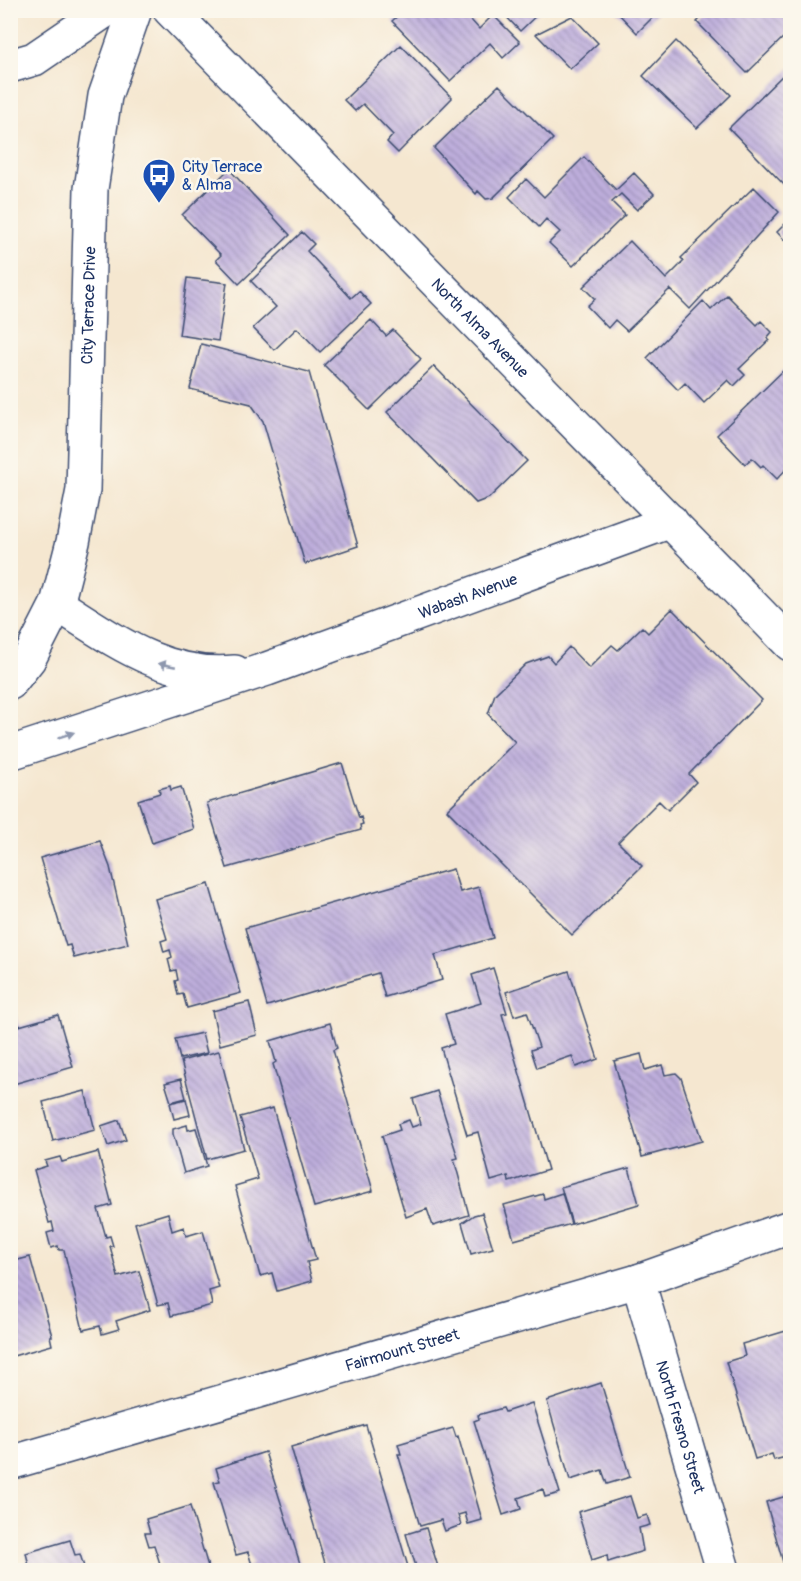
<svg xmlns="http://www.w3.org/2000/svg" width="801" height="1581" viewBox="0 0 801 1581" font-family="Pangolin,sans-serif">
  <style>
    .building { fill: url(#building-back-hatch) }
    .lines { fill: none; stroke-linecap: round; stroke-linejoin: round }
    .minor-casing { stroke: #3c4b6f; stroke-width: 36 }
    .tertiary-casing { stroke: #3c4b6f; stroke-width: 36 }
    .minor { stroke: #fff; stroke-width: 33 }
    .tertiary { stroke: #fff; stroke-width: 33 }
    .oneway { fill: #8d97ae }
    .labels { text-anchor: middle; stroke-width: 5; stroke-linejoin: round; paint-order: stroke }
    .transit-label { font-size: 16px; fill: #164399; stroke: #fbf7ec; text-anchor: start }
    .street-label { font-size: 16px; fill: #1b2f5e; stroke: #fbf7ec }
  </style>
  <defs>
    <pattern id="building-back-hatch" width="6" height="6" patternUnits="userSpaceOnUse" patternTransform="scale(1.5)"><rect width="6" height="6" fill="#beaedc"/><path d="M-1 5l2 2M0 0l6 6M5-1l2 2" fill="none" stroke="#9a8eb6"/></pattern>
  </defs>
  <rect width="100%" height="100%" fill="#fbf7ec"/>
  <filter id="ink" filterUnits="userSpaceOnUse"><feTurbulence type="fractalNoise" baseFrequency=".0167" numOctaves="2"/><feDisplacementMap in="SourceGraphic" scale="12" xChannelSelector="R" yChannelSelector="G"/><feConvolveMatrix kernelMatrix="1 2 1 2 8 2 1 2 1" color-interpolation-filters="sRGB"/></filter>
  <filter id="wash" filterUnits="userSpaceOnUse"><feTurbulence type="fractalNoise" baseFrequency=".008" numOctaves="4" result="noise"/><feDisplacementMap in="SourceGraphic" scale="24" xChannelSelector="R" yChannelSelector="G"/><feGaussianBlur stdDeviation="1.35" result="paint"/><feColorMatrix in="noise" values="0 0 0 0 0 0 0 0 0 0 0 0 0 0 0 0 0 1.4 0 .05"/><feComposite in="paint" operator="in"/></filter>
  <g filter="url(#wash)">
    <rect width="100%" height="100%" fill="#f5e7d0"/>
    <g id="blocks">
      <path class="building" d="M 404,10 L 462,10 L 479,29 L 493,15 L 520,42 L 503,58 L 490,43 L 450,81 L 392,21 Z
        M 500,10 L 542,10 L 520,31 Z
        M 615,10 L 660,10 L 637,33 Z
        M 709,10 L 790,10 L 790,31 L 747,73 L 697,22 Z
        M 572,16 L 598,43 L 570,69 L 536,34 Z
        M 676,41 L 731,95 L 697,128 L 643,76 Z
        M 401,45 L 452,98 L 398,153 L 387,142 L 393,135 L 363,104 L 355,111 L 344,100 Z
        M 790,68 L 790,191 L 729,128 Z
        M 499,85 L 553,139 L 493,198 L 486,199 L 478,191 L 476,194 L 434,148 Z
        M 584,157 L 616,190 L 634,173 L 654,194 L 637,210 L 621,194 L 612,202 L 625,215 L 573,266 L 549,243 L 560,232 L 546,219 L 539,227 L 509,197 L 526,179 L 544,197 Z
        M 229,169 L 290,235 L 239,284 L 216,260 L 221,255 L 182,215 Z
        M 754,187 L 779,212 L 690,309 L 670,289 L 627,331 L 615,320 L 608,328 L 587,306 L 595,299 L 583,287 L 630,241 L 666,279 L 684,261 L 681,258 Z
        M 790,219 L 790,246 L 777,232 Z
        M 302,232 L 314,244 L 307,251 L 351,298 L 359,291 L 371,304 L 320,352 L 297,328 L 274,350 L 253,328 L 276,307 L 251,281 Z
        M 187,278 L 227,283 L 218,341 L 179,335 Z
        M 727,295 L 757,325 L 761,321 L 772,332 L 767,338 L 769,340 L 739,369 L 745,375 L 734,386 L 728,380 L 704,403 L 685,383 L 678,390 L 647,358 L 703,301 L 711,310 Z
        M 371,320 L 386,336 L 393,330 L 421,359 L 369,410 L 324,365 Z
        M 201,344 L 309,372 L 358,546 L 305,564 L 263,421 L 251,404 L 190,389 Z
        M 790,364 L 790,465 L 777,479 L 763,465 L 761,467 L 752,458 L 745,464 L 717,435 Z
        M 434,366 L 527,461 L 489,498 L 476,503 L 387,412 Z
        M 672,609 L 762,700 L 689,774 L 696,782 L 668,810 L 659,801 L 618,842 L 642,866 L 572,935 L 447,810 L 515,742 L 488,714 L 495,694 L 526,664 L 548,656 L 554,663 L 569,647 L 589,668 L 612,645 L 618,650 L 642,627 L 648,633 Z
        M 342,763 L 359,818 L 361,817 L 363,824 L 360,825 L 361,830 L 227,868 L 207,803 Z
        M 170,786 L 171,790 L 181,787 L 194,829 L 152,843 L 138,800 L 160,793 L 159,789 Z
        M 100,841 L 110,867 L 128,944 L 74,958 L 70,945 L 66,946 L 40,858 Z
        M 453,869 L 460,892 L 479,887 L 493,938 L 435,955 L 442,980 L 385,997 L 378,973 L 267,1006 L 245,928 Z
        M 209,884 L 241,993 L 187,1008 L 183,994 L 178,995 L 175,981 L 178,980 L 176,970 L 171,971 L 168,959 L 172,957 L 170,950 L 164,952 L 161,941 L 167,939 L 155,899 Z
        M 493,968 L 507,1013 L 502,1014 L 548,1170 L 509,1182 L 508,1176 L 491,1181 L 478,1132 L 467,1135 L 441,1048 L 454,1044 L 445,1014 L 481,1003 L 472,975 Z
        M 569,971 L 598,1059 L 576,1067 L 572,1056 L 537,1068 L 531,1050 L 539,1047 L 527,1012 L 514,1016 L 506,992 Z
        M 11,1000 L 19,1026 L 58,1015 L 73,1067 L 10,1085 Z
        M 249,1002 L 257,1035 L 220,1045 L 212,1011 Z
        M 330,1023 L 337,1048 L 333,1050 L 373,1191 L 314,1207 L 273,1064 L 276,1062 L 270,1041 Z
        M 202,1033 L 207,1053 L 180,1059 L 175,1039 Z
        M 219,1051 L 244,1149 L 207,1159 L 181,1061 Z
        M 641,1054 L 645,1070 L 662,1065 L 665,1075 L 676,1073 L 681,1078 L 702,1141 L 642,1157 L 614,1061 Z
        M 181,1079 L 186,1098 L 171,1102 L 165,1083 Z
        M 85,1091 L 95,1130 L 53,1141 L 43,1102 Z
        M 437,1091 L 458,1158 L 454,1159 L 469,1215 L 433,1226 L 427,1209 L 406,1217 L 382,1136 L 400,1130 L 398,1124 L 409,1120 L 412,1127 L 421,1124 L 413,1099 Z
        M 186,1099 L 190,1115 L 174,1119 L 170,1103 Z
        M 273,1108 L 316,1260 L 307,1262 L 312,1281 L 277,1291 L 272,1273 L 260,1276 L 235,1186 L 258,1179 L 240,1117 Z
        M 119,1120 L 126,1140 L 108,1146 L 101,1126 Z
        M 187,1125 L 188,1130 L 196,1128 L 207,1166 L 184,1173 L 173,1134 L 173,1129 Z
        M 98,1152 L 112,1205 L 98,1209 L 106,1237 L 110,1236 L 113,1246 L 110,1246 L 118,1277 L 139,1271 L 150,1310 L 116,1321 L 119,1329 L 102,1334 L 100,1326 L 83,1330 L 64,1250 L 59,1250 L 58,1246 L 51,1248 L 47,1233 L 54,1231 L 52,1222 L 49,1223 L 34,1170 L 47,1166 L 45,1161 L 60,1157 L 62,1162 Z
        M 629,1168 L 639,1204 L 572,1224 L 561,1187 Z
        M 562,1193 L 571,1224 L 514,1240 L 504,1205 L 543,1194 L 544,1199 Z
        M 168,1213 L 172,1231 L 184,1227 L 186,1236 L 203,1231 L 219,1288 L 209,1291 L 212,1305 L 171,1316 L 168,1303 L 158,1305 L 135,1223 Z
        M 482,1213 L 493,1248 L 471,1254 L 462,1223 L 474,1215 Z
        M 30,1257 L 52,1336 L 50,1336 L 52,1345 L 13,1356 L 10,1347 L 10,1279 L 13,1279 L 10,1262 Z
        M 786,1331 L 790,1345 L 790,1449 L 784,1451 L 786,1457 L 774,1460 L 772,1454 L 755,1459 L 726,1362 L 745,1356 L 742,1344 Z
        M 601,1383 L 630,1477 L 607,1484 L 602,1470 L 570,1480 L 547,1401 Z
        M 532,1403 L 560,1493 L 545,1497 L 543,1489 L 518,1498 L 521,1509 L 503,1515 L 474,1421 L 479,1419 L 478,1415 L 503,1408 L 505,1412 Z
        M 366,1425 L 409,1570 L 327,1570 L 291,1447 Z
        M 453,1428 L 456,1437 L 458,1436 L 482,1520 L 468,1524 L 465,1513 L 458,1515 L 461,1525 L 445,1531 L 441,1520 L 420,1526 L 398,1454 L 401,1454 L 398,1444 Z
        M 265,1452 L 302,1570 L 243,1570 L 242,1568 L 252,1565 L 248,1552 L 236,1555 L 214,1482 L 220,1481 L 216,1468 Z
        M 790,1495 L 790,1560 L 783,1562 L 766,1502 Z
        M 630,1496 L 637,1518 L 647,1515 L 650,1525 L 639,1528 L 643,1551 L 608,1562 L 607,1555 L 592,1560 L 578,1512 Z
        M 190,1506 L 209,1570 L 162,1570 L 154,1545 L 149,1546 L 145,1533 L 150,1533 L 146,1519 Z
        M 426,1528 L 439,1570 L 417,1570 L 406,1534 Z
        M 70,1540 L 75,1555 L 80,1554 L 84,1567 L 79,1570 L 30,1570 L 26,1553 Z"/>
    </g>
  </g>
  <g filter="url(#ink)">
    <use href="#blocks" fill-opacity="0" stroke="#3c4b6f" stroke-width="1.5"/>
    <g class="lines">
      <g class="minor-casing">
        <g id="minor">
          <path id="s1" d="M 170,10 L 790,644"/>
          <path d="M 10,66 L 34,59 L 106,10"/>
          <path d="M 57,604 C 113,639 164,679 235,672"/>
          <path id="s2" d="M 10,753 L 267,669 L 671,521"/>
          <path id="s3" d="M 638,1281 L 723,1570"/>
          <path id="s4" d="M 10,1463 L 638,1281 L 790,1227"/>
        </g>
      </g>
      <g class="tertiary-casing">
        <g id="tertiary">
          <path id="s5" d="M 10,683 L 29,659 L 57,604 L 73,542 L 83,490 L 91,189 L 105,96 L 135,10"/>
        </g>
      </g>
      <use href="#minor" class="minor"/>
      <use href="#tertiary" class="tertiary"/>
    </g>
    <defs><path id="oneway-solid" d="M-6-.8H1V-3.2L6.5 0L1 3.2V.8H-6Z" transform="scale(1.5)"/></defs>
    <g class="oneway">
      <use href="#oneway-solid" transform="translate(167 665) rotate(-169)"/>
      <use href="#oneway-solid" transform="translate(66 735) rotate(-18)"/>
    </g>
  </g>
  <defs>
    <g id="bus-pin" transform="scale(1.725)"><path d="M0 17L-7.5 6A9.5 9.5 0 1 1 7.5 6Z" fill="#1a4fb4" stroke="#fbf7ec"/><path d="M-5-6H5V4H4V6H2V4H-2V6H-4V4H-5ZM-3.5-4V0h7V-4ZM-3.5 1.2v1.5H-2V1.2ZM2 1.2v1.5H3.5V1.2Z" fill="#fff"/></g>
  </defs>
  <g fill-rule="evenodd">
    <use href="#bus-pin" x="159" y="175"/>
  </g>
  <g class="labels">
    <g class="transit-label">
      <text x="182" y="172">City Terrace<tspan x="182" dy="18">&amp; Alma</tspan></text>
    </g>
    <g class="street-label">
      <text dy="6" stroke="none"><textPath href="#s5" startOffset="394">City Terrace Drive</textPath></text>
      <text dy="6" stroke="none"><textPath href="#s1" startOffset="444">North Alma Avenue</textPath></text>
      <text dy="6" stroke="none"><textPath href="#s2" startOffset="484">Wabash Avenue</textPath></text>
      <text dy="6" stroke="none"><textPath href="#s4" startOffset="408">Fairmount Street</textPath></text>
      <text dy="6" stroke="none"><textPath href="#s3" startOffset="152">North Fresno Street</textPath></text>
    </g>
  </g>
  <rect width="801" height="1581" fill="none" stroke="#fbf7ec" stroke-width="36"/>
</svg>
